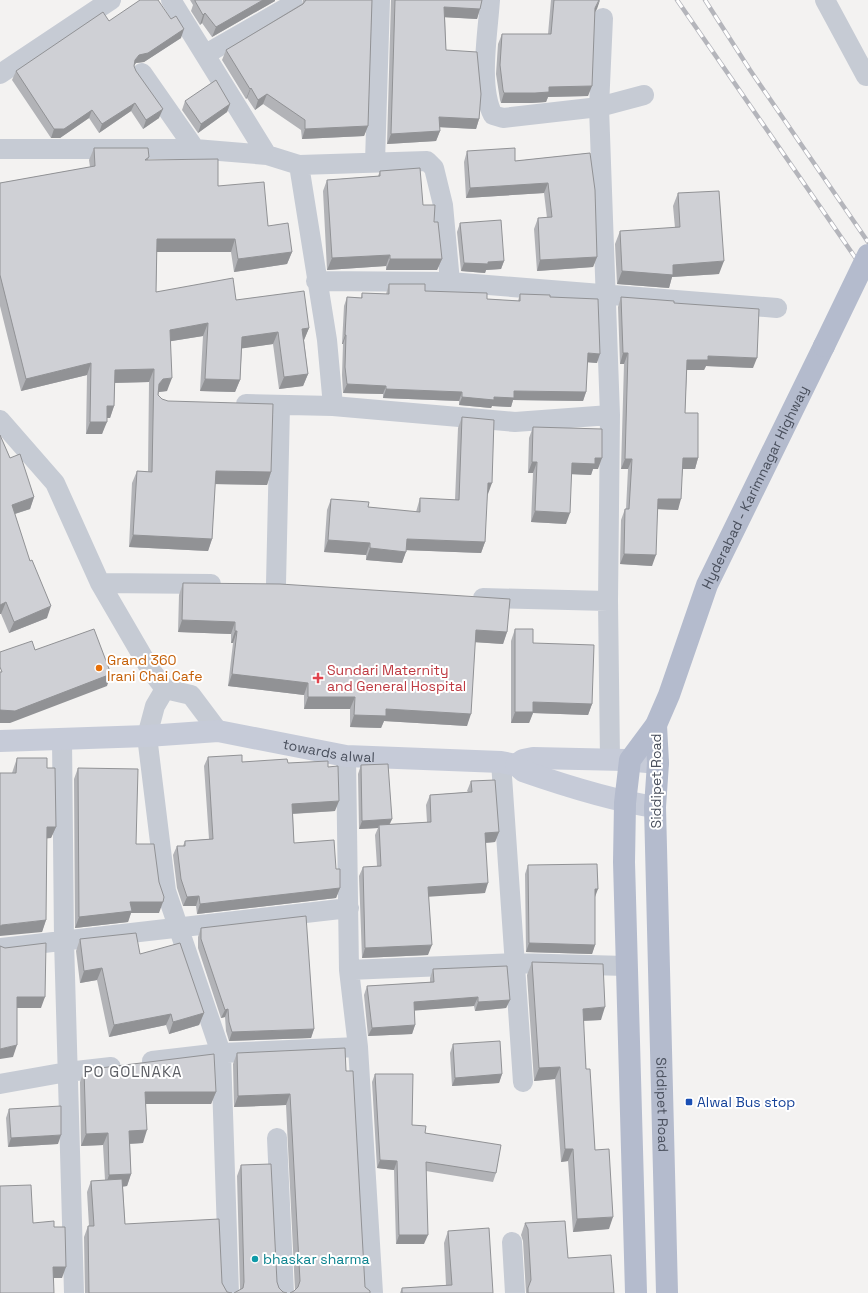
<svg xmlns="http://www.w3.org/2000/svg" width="868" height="1293" viewBox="0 0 868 1293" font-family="'Space Grotesk',sans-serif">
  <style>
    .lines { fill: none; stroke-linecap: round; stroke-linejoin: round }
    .street { stroke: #c6cbd4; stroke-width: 20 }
    .secondary { stroke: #c6cbd8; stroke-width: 22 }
    .primary { stroke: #b4bbcd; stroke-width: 22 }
    .rail-casing { stroke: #b4b5bb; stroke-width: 4.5 }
    .rail { stroke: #fff; stroke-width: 3; stroke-dasharray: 9; stroke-linecap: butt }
    .primary-bridge { stroke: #b4bbcd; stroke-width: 22 }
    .wall { fill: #b2b3b7 }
    .shaded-wall { fill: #919295 }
    .building { fill: #cfd0d5; stroke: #919295 }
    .food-dot { fill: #e8710a; stroke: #fff; stroke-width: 1.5 }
    .health-dot { fill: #e0444e; stroke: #fff; stroke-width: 1.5 }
    .transit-dot { fill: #1a4fb4; stroke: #fff; stroke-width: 1.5 }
    .culture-dot { fill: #0f9aa8; stroke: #fff; stroke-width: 1.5 }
    .labels { text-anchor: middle; stroke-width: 4; stroke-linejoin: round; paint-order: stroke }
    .street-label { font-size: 14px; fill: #4a505d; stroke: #fff }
    .food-label { font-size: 14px; fill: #c56008; stroke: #fff; text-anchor: start }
    .health-label { font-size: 14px; fill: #be3a42; stroke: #fff; text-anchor: start }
    .transit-label { font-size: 14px; fill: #164399; stroke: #fff; text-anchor: start }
    .culture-label { font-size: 14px; fill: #0d838f; stroke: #fff; text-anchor: start }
    .neighbourhood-label { font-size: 15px; letter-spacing: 1px; fill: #5e6066; stroke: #fff }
  </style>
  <rect width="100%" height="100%" fill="#f3f2f1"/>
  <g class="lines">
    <path class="street" d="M 171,0 L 267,155 L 299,165 L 327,340 L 333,406
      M 490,0 C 488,32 478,87 493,115 L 503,118 L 599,107 L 644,95
      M 825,0 L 866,76
      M 603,18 L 599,107 L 610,415 L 608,601 L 610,760
      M 206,54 L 293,4
      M 142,73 L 195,149
      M 0,74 L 111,0
      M 0,149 L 195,149 L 267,155
      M 375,162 L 380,0
      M 299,165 L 427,161 L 434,168 L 443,205 L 450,282
      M 316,281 L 450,282 L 777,308
      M 246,404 L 333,406 L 515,422 L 610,415
      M 0,420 L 55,483 L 100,583 L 150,669 L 165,689
      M 100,583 L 211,584
      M 276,584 L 280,406
      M 483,598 L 608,601
      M 218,731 L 191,695 L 165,689 L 155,706 L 147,736 L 166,891 L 221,1053 L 229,1293
      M 62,738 L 64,940 L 74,1293
      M 346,756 L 349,970 L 358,1047 L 373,1293
      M 501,762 L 523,1082
      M 0,948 L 349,908
      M 349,970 L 514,963 L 626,966
      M 152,1061 L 221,1053 L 358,1047
      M 0,1084 L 67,1072 L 111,1067
      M 277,1138 L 284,1293
      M 512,1242 L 515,1293"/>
    <g class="secondary">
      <path id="s1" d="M 0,741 L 147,736 L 218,731 L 346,756 L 501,762 L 516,765 L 523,760 L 533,758 L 625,760 L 658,763"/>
      <path d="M 516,765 L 523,771 C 566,786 610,800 655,807"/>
    </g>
    <g class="primary">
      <path id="s2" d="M 656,725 L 658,763 L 655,807 L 667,1293"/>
      <path id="s3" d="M 636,1293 L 624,862 L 625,803 L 630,760 L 656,725 L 669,695 L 707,585 L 824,346"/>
    </g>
    <g class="rail-casing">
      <path id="rail" d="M 677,0 L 868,276
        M 705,0 L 750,70 L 868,242"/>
    </g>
    <use href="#rail" class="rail"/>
    <path class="primary-bridge" d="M 824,346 L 868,255"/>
  </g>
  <path class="wall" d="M 190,0 L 275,0 L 275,1 L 212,37 L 202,23 L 200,25 L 191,11 L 193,5 Z
    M 303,0 L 372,0 L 368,126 L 364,136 L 302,139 L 301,130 L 263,104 L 255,110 L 247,98 L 246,99 L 222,60 L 226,50 L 303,3 Z
    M 391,0 L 482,0 L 477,19 L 445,17 L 446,50 L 479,119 L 476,129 L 440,127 L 440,131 L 436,141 L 387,144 Z
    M 551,0 L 600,0 L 595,12 L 588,96 L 548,97 L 546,102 L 531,103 L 501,103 L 500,100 L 496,74 L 498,44 L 502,34 L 548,34 Z
    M 109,21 L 181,38 L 144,62 L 136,63 L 134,66 L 136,71 L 159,118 L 143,129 L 131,111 L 99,133 L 89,118 L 60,138 L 51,138 L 12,80 L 16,71 Z
    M 185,101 L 230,104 L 227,112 L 198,133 L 182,110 Z
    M 94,148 L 149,157 L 148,160 L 218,186 L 268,226 L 292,252 L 287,264 L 234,272 L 231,252 L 157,252 L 156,292 L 236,300 L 309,328 L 304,340 L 308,374 L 303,386 L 279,389 L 273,344 L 242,348 L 240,380 L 235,392 L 200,391 L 203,336 L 171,341 L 167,391 L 159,392 L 158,395 L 162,399 L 271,472 L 267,485 L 215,484 L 212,539 L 208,551 L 129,547 L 132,483 L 137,471 L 148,472 L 149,382 L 115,383 L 114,406 L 110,418 L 107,418 L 102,434 L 86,434 L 87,375 L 21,391 L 0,306 L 0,183 L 90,167 L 89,160 Z
    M 467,151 L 515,161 L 590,153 L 597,257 L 593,267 L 537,271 L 534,229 L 538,218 L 547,218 L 544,193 L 466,198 L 464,162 Z
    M 380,171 L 423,205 L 434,222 L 442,259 L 437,270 L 386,270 L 386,266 L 327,270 L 323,191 L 327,180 L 378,176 Z
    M 678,193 L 719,274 L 672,277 L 669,288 L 617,284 L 615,244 L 620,231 L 675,228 L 673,206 Z
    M 460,223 L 504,261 L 501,269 L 486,270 L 485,273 L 461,271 L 457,232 Z
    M 389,284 L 425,291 L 487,299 L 518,301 L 520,294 L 550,297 L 597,363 L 587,362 L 586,392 L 583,401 L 513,400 L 511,407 L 492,406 L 491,408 L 459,405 L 459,401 L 383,398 L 383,394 L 343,393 L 342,375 L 343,344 L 342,344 L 344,306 L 347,297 L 361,298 L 362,293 L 386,294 Z
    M 621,297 L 674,303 L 753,368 L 706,366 L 704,370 L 687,370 L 685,413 L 698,458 L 695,469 L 683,469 L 678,510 L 658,509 L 652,566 L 620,564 L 621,520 L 625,509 L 626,509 L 628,469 L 621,469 L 624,364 L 620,364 L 618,307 Z
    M 462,417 L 487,494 L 485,542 L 481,553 L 406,550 L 402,563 L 366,560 L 366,555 L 324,552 L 327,510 L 331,499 L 368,507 L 416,512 L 420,498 L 455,500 L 458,428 Z
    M 533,427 L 598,469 L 593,469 L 591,475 L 571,474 L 566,524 L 531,522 L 533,473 L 528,473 L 529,438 Z
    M 0,435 L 10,458 L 34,497 L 30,509 L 15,514 L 47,618 L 9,633 L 1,614 L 0,614 Z
    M 183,583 L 507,632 L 503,644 L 475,642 L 467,726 L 384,721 L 381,728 L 350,727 L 350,709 L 304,709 L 304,695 L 228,686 L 233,643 L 231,643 L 231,634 L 178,632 L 179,595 Z
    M 515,629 L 533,643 L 592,704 L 588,715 L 533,713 L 529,723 L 511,723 L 511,641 Z
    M 208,757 L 242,762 L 288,763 L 328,767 L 335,811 L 293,814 L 294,843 L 336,869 L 340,888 L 336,898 L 197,914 L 196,906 L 183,906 L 177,888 L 173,855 L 177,846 L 183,846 L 185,841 L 209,839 L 204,766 Z
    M 17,758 L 47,768 L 56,827 L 51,838 L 46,838 L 46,920 L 42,932 L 12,773 Z
    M 361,765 L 392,819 L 390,824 L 427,822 L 426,805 L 430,795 L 468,792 L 467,791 L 471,781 L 499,832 L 495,842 L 486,843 L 485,893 L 429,896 L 428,955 L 362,958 L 359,876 L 363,867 L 377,866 L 375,835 L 378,828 L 359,829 L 358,774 Z
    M 78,768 L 136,844 L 159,913 L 131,913 L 128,922 L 75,928 L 74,779 Z
    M 528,865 L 595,897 L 595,945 L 592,954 L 526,952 L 525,874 Z
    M 201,928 L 314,1029 L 311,1038 L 229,1041 L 226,1031 L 225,1017 L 221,1018 L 198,948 L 198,937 Z
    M 80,939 L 140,954 L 204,1013 L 199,1025 L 169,1034 L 166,1025 L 109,1037 L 97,980 L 80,983 L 76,951 Z
    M 532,962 L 601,1020 L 583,1021 L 586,1069 L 595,1150 L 609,1229 L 573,1232 L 568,1161 L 561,1162 L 555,1079 L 534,1081 L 527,975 Z
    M 433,969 L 510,1000 L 506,1008 L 475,1011 L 474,1006 L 414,1010 L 415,1025 L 412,1034 L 368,1036 L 364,995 L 367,986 L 430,982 L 430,978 Z
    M 453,1044 L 502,1074 L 499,1083 L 452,1086 L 450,1053 Z
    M 237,1053 L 346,1071 L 365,1287 L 294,1291 L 295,1290 L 286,1105 L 234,1107 L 233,1064 Z
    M 84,1070 L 216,1092 L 211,1104 L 146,1104 L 143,1143 L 130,1144 L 131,1174 L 127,1186 L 123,1187 L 125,1224 L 222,1283 L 227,1292 L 232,1293 L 85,1293 L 84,1237 L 88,1226 L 89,1226 L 87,1192 L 91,1181 L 105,1180 L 103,1145 L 81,1146 L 80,1082 Z
    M 375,1074 L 412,1125 L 425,1133 L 496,1173 L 493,1182 L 426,1171 L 424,1244 L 396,1244 L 394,1170 L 377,1168 L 372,1082 Z
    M 9,1109 L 58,1144 L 8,1147 L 6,1118 Z
    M 241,1165 L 277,1282 L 279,1288 L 283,1292 L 240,1289 L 237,1176 Z
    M 525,1223 L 568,1258 L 614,1293 L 526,1293 L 523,1241 L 521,1235 Z
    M 448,1231 L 493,1293 L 400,1293 L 402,1288 L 446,1285 L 444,1243 Z"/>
  <path class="shaded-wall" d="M 263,0 L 275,0 L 275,1 L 212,37 L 216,27 Z
    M 600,0 L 597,9 L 592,17 L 595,8 Z
    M 444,7 L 480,9 L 477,19 L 440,17 Z
    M 205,13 L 202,23 L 200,25 L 203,15 Z
    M 184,29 L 181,38 L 144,62 L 136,63 L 131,68 L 135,60 L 139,55 Z
    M 592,86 L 588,96 L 548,97 L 546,102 L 531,103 L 501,103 L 504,93 L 549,87 Z
    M 251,88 L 247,98 L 246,99 L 250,89 Z
    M 267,94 L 263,104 L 255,110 L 258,100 Z
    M 135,103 L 131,111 L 99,133 L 102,124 Z
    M 230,104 L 227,112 L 198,133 L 201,124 Z
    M 163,109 L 159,118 L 143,129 L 146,120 Z
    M 92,110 L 89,118 L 60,138 L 51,138 L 54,129 Z
    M 439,117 L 479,119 L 476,129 L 436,127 Z
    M 368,126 L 364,136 L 302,139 L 305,129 Z
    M 440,131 L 436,141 L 387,144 L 391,134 Z
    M 548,183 L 544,193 L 466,198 L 470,188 Z
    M 157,239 L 235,239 L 231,252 L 152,252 Z
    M 292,252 L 287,264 L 234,272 L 238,259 Z
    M 390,255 L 386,266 L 327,270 L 332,258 Z
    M 597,257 L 593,267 L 537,271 L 540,260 Z
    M 390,259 L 442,259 L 437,270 L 386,270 Z
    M 504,261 L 501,269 L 486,270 L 485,273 L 461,271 L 464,263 Z
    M 724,261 L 719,274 L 672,277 L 669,288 L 617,284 L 622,271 L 673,265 Z
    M 208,323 L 203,336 L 166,342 L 170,330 Z
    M 309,328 L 304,340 L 298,341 L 302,329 Z
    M 278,332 L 273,344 L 238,349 L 242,337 Z
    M 345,335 L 346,335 L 343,344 L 342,344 Z
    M 588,353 L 600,354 L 597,363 L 584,362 Z
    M 623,353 L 628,353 L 624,364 L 620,364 Z
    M 708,356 L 757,358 L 753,368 L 706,366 L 704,370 L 684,370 L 687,360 Z
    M 91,363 L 87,375 L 21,391 L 26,379 Z
    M 154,369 L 149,382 L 110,383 L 115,370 Z
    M 308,374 L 303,386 L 279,389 L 284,377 Z
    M 172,378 L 167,391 L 159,392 L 154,396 L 159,384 L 163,379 Z
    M 205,379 L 240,380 L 235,392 L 200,391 Z
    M 347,384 L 386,386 L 383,394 L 343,393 Z
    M 386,389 L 462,392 L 459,401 L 383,398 Z
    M 514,391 L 586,392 L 583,401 L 513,400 L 511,407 L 492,406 L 491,408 L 459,405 L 462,397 L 494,397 Z
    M 107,406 L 114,406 L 110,418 L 102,418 Z
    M 90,422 L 107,422 L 102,434 L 86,434 Z
    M 595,458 L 602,458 L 598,469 L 593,469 L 591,475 L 568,474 L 572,463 Z
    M 683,458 L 698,458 L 695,469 L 679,469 Z
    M 625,459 L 632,459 L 628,469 L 621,469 Z
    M 532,462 L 537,462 L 533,473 L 528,473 Z
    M 216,471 L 271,472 L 267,485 L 212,484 Z
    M 488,483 L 492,483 L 488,494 Z
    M 34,497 L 30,509 L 8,516 L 12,505 Z
    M 658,499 L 681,499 L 678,510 L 654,509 Z
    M 535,511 L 570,513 L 566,524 L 531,522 Z
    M 133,535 L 212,539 L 208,551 L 129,547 Z
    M 407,539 L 485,542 L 481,553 L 403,550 Z
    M 328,540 L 370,543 L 366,555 L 324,552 Z
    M 370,548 L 406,552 L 402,563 L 366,560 Z
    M 624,554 L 656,555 L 652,566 L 620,564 Z
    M 6,602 L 1,614 L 0,614 L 0,605 Z
    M 51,606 L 47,618 L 9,633 L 14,622 Z
    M 182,620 L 235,622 L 231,634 L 178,632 Z
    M 476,630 L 507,632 L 503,644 L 472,642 Z
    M 235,631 L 237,631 L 233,643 L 231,643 Z
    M 111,674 L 107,686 L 10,723 L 0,723 L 0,710 Z
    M 232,674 L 308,683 L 304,695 L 228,686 Z
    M 308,697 L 355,697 L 350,709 L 304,709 Z
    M 533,702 L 592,704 L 588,715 L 533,713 L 529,723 L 511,723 L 515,712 Z
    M 386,709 L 471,714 L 467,726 L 384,721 L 381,728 L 350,727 L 354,715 Z
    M 339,801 L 335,811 L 288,814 L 292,804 Z
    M 392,819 L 388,827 L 379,825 L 378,828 L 359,829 L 362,821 Z
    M 47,827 L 56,827 L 51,838 L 42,839 Z
    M 499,832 L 495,842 L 482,843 L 485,833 Z
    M 488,883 L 485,893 L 425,897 L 428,887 Z
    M 340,888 L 336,898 L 197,914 L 200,904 Z
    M 595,889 L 598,889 L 595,897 Z
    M 199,896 L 196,906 L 183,906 L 187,897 Z
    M 130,902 L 163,902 L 159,913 L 131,913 L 128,922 L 75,928 L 79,917 Z
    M 46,920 L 42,932 L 0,936 L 0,926 L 2,925 Z
    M 529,943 L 595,945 L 592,954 L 526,952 Z
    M 432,945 L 428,955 L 362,958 L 365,948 Z
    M 102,968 L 97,980 L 80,983 L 84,971 Z
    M 17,997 L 45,997 L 41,1008 L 13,1008 Z
    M 478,997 L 474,1006 L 410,1011 L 414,1002 Z
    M 510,1000 L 506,1008 L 475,1011 L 478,1002 Z
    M 605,1007 L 601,1020 L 578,1021 L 583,1009 Z
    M 228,1009 L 225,1017 L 221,1018 L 225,1010 Z
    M 204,1013 L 199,1025 L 169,1034 L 173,1022 Z
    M 171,1014 L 166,1025 L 109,1037 L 114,1025 Z
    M 415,1025 L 412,1034 L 368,1036 L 372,1028 Z
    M 314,1029 L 311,1038 L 229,1041 L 232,1032 Z
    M 17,1045 L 13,1057 L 0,1059 L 0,1049 Z
    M 560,1067 L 555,1079 L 534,1081 L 539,1068 Z
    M 502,1074 L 499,1083 L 452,1086 L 455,1078 Z
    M 145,1092 L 216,1092 L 211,1104 L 141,1104 Z
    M 290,1094 L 286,1105 L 234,1107 L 238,1096 Z
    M 147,1130 L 143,1143 L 125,1144 L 129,1131 Z
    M 108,1133 L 103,1145 L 81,1146 L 86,1134 Z
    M 61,1135 L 58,1144 L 8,1147 L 11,1138 Z
    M 565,1149 L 573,1149 L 568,1161 L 561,1162 Z
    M 380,1160 L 397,1161 L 394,1170 L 377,1168 Z
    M 131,1174 L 127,1186 L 105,1187 L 109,1175 Z
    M 613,1217 L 609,1229 L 573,1232 L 577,1219 Z
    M 399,1235 L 428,1235 L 424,1244 L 396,1244 Z
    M 53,1267 L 66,1267 L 62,1278 L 49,1278 Z"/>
  <path class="building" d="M 140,0 L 158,0 L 171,19 L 176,16 L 184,29 L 148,53 L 139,55 L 135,60 L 134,66 L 136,71 L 163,109 L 146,120 L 135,103 L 102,124 L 92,110 L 64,129 L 54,129 L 16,71 L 103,12 L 109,21 Z
    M 195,0 L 263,0 L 216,27 L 205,13 L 203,15 L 195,1 Z
    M 306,0 L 372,0 L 368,126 L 305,129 L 305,120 L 267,94 L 258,100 L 251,88 L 250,89 L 226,50 L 303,4 Z
    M 395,0 L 482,0 L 480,9 L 444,7 L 446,50 L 477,52 L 481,94 L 479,119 L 439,117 L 440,131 L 391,134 Z
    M 554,0 L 599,0 L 595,8 L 592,86 L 549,87 L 549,92 L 535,93 L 504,93 L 503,90 L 500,65 L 502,34 L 551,34 Z
    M 216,80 L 230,104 L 201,124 L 185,101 Z
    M 94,148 L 148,148 L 149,157 L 145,160 L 218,159 L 218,186 L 264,182 L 268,226 L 288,223 L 292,252 L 238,259 L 235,239 L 157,239 L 156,292 L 233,278 L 236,300 L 304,291 L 309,328 L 302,329 L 308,374 L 284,377 L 278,332 L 242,337 L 240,380 L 205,379 L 208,323 L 170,330 L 172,378 L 163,379 L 159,384 L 158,395 L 162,399 L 168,401 L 273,404 L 271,472 L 216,471 L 212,539 L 133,535 L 137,471 L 152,472 L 154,369 L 115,370 L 114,406 L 107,406 L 107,422 L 90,422 L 91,363 L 26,379 L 0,275 L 0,183 L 95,166 Z
    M 515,148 L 515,161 L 590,153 L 595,190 L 597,257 L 540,260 L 538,218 L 552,217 L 548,183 L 470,188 L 467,151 Z
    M 420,168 L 423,205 L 435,205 L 434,222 L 438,222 L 442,259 L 390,259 L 390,255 L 332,258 L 327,180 L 380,176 L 380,171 Z
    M 719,191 L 724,261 L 673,265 L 673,275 L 622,271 L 620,231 L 680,227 L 678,193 Z
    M 501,220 L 504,261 L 488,262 L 488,264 L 464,263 L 460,223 Z
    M 389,284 L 425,284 L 425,291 L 487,293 L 487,299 L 520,301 L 520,294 L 550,295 L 550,297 L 598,299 L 600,354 L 588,353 L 586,392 L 514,391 L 514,398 L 494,397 L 494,400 L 462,397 L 462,392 L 386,389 L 386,386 L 347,384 L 345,367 L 346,335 L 345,335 L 347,297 L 362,298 L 362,293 L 389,294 Z
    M 621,297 L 674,301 L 674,303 L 759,309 L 757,358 L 708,356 L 708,360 L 687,360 L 685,413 L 698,413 L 698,458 L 683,458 L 681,499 L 658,499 L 656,555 L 624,554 L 625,509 L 629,509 L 632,459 L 625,459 L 628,353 L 623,353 Z
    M 462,417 L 494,420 L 492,483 L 488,483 L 485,542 L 407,539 L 406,552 L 370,548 L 370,543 L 328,540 L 331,499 L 369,502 L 368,507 L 420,512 L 420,498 L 459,500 Z
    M 533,427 L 602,429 L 602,458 L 595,458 L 595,464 L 572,463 L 570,513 L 535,511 L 537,462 L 532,462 Z
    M 0,435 L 10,458 L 20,454 L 34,497 L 12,505 L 30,561 L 32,560 L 51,606 L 14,622 L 6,602 L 0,605 Z
    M 183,583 L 280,584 L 510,599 L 507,632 L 476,630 L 471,714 L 386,709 L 386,716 L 354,715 L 355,697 L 308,697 L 308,683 L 232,674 L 237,631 L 235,631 L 235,622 L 182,620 Z
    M 94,629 L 111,674 L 15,711 L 0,710 L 0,672 L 2,672 L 0,667 L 0,652 L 32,641 L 35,650 Z
    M 515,629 L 533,629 L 533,643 L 594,645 L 592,704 L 533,702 L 533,712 L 515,712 Z
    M 242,755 L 242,762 L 287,759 L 288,763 L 328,761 L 328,767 L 338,766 L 339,801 L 292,804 L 294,843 L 334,840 L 336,869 L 340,869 L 340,888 L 200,904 L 199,896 L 187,897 L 181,879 L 177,846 L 185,846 L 185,841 L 213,839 L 208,757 Z
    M 17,758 L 47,758 L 47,768 L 55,768 L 56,827 L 47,827 L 46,920 L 2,925 L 0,926 L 0,773 L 16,773 Z
    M 388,764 L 392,819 L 362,821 L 361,765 Z
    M 78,768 L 138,769 L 136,844 L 154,844 L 159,882 L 164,897 L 163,902 L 130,902 L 132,911 L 79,917 Z
    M 495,780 L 499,832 L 485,833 L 488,883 L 428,887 L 432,945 L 365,948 L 363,867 L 381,866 L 379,825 L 431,822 L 430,795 L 472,792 L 471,781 Z
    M 597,864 L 598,889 L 595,889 L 595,945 L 529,943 L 528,865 Z
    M 306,916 L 314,1029 L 232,1032 L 229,1022 L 228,1009 L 225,1010 L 201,939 L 201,928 Z
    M 136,933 L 140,954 L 180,943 L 204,1013 L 173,1022 L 171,1014 L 114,1025 L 102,968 L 84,971 L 80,939 Z
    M 46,943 L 45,997 L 17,997 L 17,1045 L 0,1049 L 0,946 L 5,948 Z
    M 532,962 L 603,964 L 605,1007 L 583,1009 L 586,1069 L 590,1069 L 595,1150 L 609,1149 L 613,1217 L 577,1219 L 573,1149 L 565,1149 L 560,1067 L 539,1068 Z
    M 507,966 L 510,1000 L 478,1002 L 478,997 L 414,1002 L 415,1025 L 372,1028 L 367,986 L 434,982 L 433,969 Z
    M 500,1041 L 502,1074 L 455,1078 L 453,1044 Z
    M 345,1048 L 346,1071 L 353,1071 L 365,1287 L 370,1291 L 370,1293 L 290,1293 L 294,1291 L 298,1287 L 300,1281 L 290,1094 L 238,1096 L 237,1053 Z
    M 214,1054 L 216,1092 L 145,1092 L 147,1130 L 129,1131 L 131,1174 L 109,1175 L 108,1133 L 86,1134 L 84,1070 Z
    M 375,1074 L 413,1074 L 412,1125 L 426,1126 L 425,1133 L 501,1145 L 496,1173 L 426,1162 L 428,1235 L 399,1235 L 397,1161 L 380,1160 Z
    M 61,1106 L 61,1135 L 11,1138 L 9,1109 Z
    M 271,1164 L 277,1282 L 279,1288 L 283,1292 L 287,1293 L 234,1293 L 243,1288 L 244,1282 L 241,1165 Z
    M 122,1179 L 125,1224 L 219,1219 L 222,1283 L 227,1292 L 232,1293 L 89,1293 L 88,1226 L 94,1226 L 91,1181 Z
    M 31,1185 L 33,1223 L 54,1221 L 54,1227 L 65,1227 L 66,1267 L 53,1267 L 54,1293 L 0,1293 L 0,1186 Z
    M 565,1221 L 568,1258 L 611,1255 L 614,1293 L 528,1293 L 528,1288 L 531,1280 L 528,1229 L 525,1223 Z
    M 489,1228 L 493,1293 L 402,1293 L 402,1288 L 452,1285 L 448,1231 Z"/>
  <circle class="food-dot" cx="99" cy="668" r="4"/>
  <path class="health-dot" d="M316 672h4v4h4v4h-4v4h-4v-4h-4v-4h4z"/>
  <rect class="transit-dot" x="685" y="1098" width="8" height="8" rx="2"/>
  <circle class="culture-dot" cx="255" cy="1259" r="4"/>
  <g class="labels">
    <g class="street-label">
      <text dy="5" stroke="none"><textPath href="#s3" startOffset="835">Hyderabad - Karimnagar Highway</textPath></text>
      <text dy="5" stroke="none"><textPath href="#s1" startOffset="331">towards alwal</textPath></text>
      <text transform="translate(656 781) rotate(-90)" y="5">Siddipet Road</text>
      <text dy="5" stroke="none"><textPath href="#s2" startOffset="380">Siddipet Road</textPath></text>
    </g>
    <g class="food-label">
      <text x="107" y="665">Grand 360<tspan x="107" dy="16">Irani Chai Cafe</tspan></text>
    </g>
    <g class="health-label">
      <text x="327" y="675">Sundari Maternity<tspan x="327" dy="16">and General Hospital</tspan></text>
    </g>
    <g class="transit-label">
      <text x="697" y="1107">Alwal Bus stop</text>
    </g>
    <g class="culture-label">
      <text x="263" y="1264">bhaskar sharma</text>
    </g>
    <g class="neighbourhood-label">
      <text x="133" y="1077">PO GOLNAKA</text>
    </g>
  </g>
</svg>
